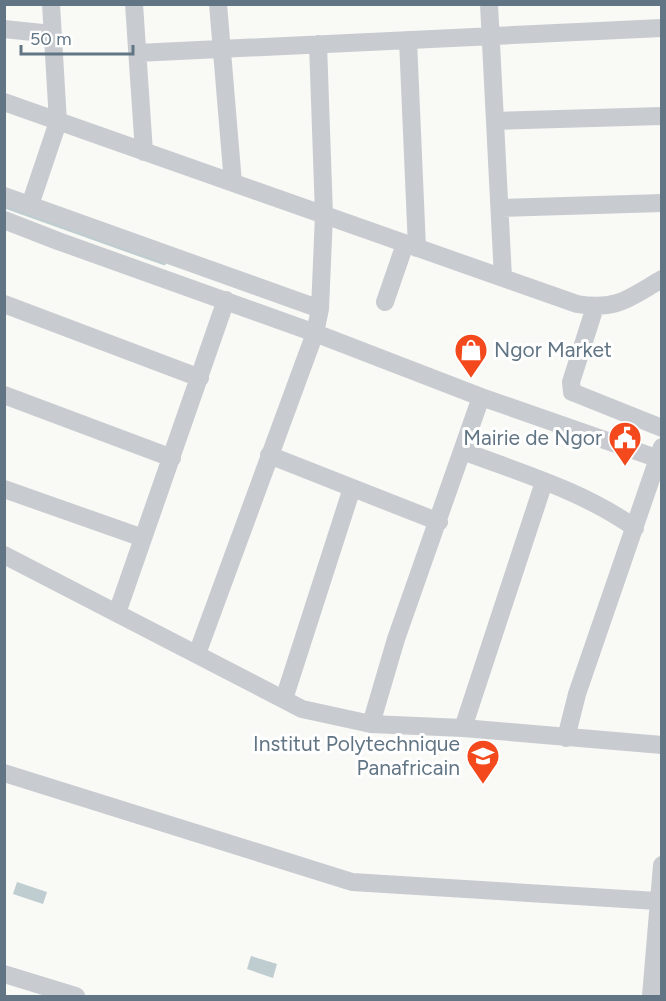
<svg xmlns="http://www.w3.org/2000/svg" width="666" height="1001" viewBox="0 0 666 1001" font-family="Figtree,sans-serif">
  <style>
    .water { fill: #bfccd0 }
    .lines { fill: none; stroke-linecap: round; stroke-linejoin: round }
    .stream { stroke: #bfccd0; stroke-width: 4.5 }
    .minor { stroke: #c8ccd0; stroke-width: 18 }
    .labels { text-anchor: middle; stroke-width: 6; stroke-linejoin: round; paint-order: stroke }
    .poi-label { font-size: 21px; fill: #617584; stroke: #fff; text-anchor: end }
  </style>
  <rect width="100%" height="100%" fill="#f9f9f6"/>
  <path class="water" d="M 17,882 L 47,892 L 43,904 L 13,894 Z
    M 251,956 L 277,964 L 273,978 L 247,969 Z"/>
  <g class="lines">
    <path class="stream" d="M 4,206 L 164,263"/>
    <path class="minor" d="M 134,4 L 144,152
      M 218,4 L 233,183
      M 489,4 L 503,278
      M 4,29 L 52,34
      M 408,40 L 417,248
      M 137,53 L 662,28
      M 4,102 L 577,304 C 617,311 629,298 662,279
      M 495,121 L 662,116
      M 4,196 L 320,309
      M 30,205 L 58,122 L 51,4
      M 500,208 L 662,203
      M 4,220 L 58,241 L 315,333 L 481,397 L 662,460
      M 385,302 L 405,244
      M 4,304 L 200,378
      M 595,307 L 571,382 L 572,392 L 662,428
      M 4,395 L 172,458
      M 463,451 C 521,473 583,491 635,528
      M 269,455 L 439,522
      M 4,489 L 143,538
      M 4,555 L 302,709 L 371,724 L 463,728 L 662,745
      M 117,613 L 226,300
      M 197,654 L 315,333 L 320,309 L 324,215 L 318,44
      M 284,699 L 352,488
      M 371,724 L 396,639 L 481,397
      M 463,728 L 544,482
      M 566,738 L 577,694 L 662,447
      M 4,773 L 352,882 L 657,901
      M 4,974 L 76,996
      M 651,996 L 662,865"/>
  </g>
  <defs>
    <g id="shop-pin" transform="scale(1.725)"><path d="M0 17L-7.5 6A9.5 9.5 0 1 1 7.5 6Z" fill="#f3491c" stroke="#fff"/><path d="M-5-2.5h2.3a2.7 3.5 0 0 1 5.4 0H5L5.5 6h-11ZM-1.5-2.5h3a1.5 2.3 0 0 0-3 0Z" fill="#fff"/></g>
    <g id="civic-pin" transform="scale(1.725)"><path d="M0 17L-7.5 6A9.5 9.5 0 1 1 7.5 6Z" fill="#f3491c" stroke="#fff"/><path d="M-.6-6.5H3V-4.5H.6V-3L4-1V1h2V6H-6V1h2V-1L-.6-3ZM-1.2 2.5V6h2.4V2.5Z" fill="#fff"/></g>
    <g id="school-pin" transform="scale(1.725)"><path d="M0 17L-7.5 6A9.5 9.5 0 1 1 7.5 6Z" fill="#f3491c" stroke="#fff"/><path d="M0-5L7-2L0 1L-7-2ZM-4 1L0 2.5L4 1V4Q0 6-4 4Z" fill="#fff"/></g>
  </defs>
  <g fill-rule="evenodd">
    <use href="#shop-pin" x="471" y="350"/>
    <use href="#civic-pin" x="625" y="438"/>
    <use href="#school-pin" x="483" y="756"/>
  </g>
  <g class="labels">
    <g class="poi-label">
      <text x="494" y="357" text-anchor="start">Ngor Market</text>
      <text x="602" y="445">Mairie de Ngor</text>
      <text x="460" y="751">Institut Polytechnique<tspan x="460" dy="24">Panafricain</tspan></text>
    </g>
  </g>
  <rect width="666" height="1001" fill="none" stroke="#617584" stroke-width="12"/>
  <path d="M21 45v9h112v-9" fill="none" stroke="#617584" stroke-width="3"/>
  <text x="30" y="45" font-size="18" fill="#617584" stroke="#ffffff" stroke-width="4.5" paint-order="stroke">50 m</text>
</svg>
